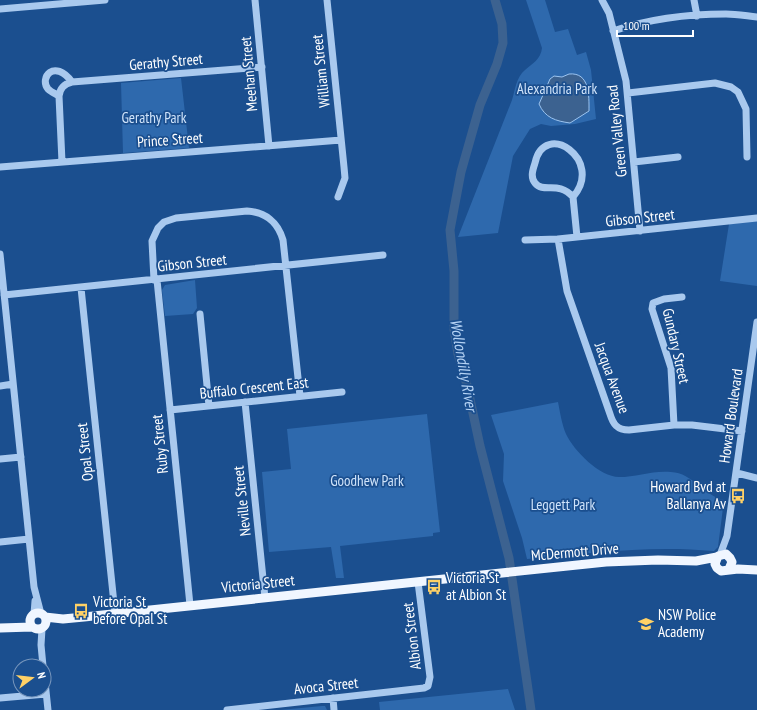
<svg xmlns="http://www.w3.org/2000/svg" width="757" height="710" viewBox="0 0 757 710" font-family="'PT Sans Narrow',sans-serif">
  <style>
    .green { fill: #2e69ad }
    .water { fill: #3c6290; stroke: #9cc4f0 }
    .lines { fill: none; stroke-linecap: round; stroke-linejoin: round }
    .river { stroke: #3c6290; stroke-width: 9 }
    .minor { stroke: #a9c9ee; stroke-width: 7 }
    .major { stroke: #f0f6ff; stroke-width: 9 }
    .labels { text-anchor: middle; stroke-width: 3.5; stroke-linejoin: round; paint-order: stroke }
    .street-label { font-size: 15px; fill: #fff; stroke: #1b4f8f }
    .park-label { font-size: 15px; fill: #cfe3fa; stroke: #1b4f8f }
    .poi-label { font-size: 15px; fill: #fff; stroke: #1b4f8f; text-anchor: start }
    .water-label { font-size: 16px; font-style: italic; fill: #b5d3f5; stroke: #1b4f8f }
  </style>
  <rect width="100%" height="100%" fill="#1b4f8f"/>
  <path class="green" d="M 526,0 L 545,0 L 555,32 L 568,29 L 577,55 L 586,52 L 591,70 L 596,119 L 575,124 L 551,126 L 541,124 L 530,129 L 513,156 L 498,233 L 458,237 L 512,100 C 515,91 516,77 525,70 C 532,64 541,59 542,48 Z
    M 181,78 L 189,148 L 123,153 L 121,83 Z
    M 757,221 L 757,286 L 720,281 L 729,224 Z
    M 195,280 L 197,308 L 193,314 L 165,316 L 162,290 L 165,285 Z
    M 558,402 C 560,412 562,425 566,434 C 574,451 600,477 619,477 C 636,477 654,470 671,472 C 693,473 704,496 724,500 L 718,547 L 714,551 C 651,545 590,553 527,559 L 522,538 L 503,481 L 504,454 L 491,415 Z
    M 427,414 L 440,532 L 433,533 L 433,536 L 340,546 L 344,578 L 336,578 L 331,547 L 269,552 L 262,472 L 291,469 L 287,429 Z
    M 508,689 L 515,710 L 380,710 L 379,702 Z
    M 322,706 L 325,706 L 327,710 L 280,710 Z"/>
  <path class="water" d="M 569,74 C 590,72 589,96 589,111 L 570,123 C 556,121 545,118 539,104 L 550,79 L 554,76 L 562,77 Z"/>
  <g class="lines">
    <path class="river" d="M 495,0 L 502,24 L 503,43 L 497,64 L 480,105 L 461,172 L 450,230 L 454,271 L 454,329 L 458,354 L 467,385 L 480,446 L 509,558 L 531,710"/>
    <path class="minor" d="M 255,0 L 269,146
      M 327,0 L 344,167 L 345,178 L 338,197
      M 602,0 L 609,13 L 626,81 L 640,231
      M 694,0 L 697,16
      M 0,9 L 105,0
      M 613,31 C 649,19 688,14 726,14 C 736,14 747,16 757,17
      M 628,93 L 715,83 L 731,87 L 738,92 L 746,109 L 747,157
      M 59,96 C 56,94 51,92 48,89 C 39,78 54,58 72,82
      M 62,162 L 59,96 C 60,88 64,84 72,82 L 262,67
      M 634,162 L 678,157
      M 0,167 L 341,140
      M 573,197 C 558,180 544,194 535,183 C 530,177 533,169 535,163 C 544,119 605,160 573,197 L 577,237
      M 558,239 L 567,291 L 610,414 C 613,424 617,430 629,430 L 674,425 L 692,425 L 742,431
      M 525,240 L 558,239 L 757,218
      M 0,254 L 34,587 L 41,614
      M 154,280 L 152,241 L 158,228 L 164,222 L 176,218 L 247,211 C 265,212 278,222 283,240 L 300,396
      M 157,280 L 190,605
      M 81,288 L 115,613
      M 4,295 L 383,255
      M 200,314 L 209,406
      M 0,386 L 13,384
      M 245,402 L 265,598
      M 170,410 L 342,392
      M 674,425 L 671,368 L 652,309 L 653,303 L 664,299 L 682,297
      M 0,459 L 21,457
      M 737,473 L 757,478
      M 0,542 L 29,539
      M 720,555 L 727,536 L 757,322
      M 34,614 L 35,601
      M 42,629 L 41,645 L 43,666
      M 44,672 L 48,710
      M 0,698 L 46,694
      M 333,698 L 334,710
      M 227,710 L 424,688 L 428,686 L 430,677 L 418,582"/>
    <path class="major" d="M 729,569 L 732,562 L 730,558 L 726,554 L 718,556 L 715,564 L 717,568 L 721,571 L 738,569 L 757,570
      M30 621a8 8 0 1 1 16 0a8 8 0 1 1-16 0Z
      M 45,617 L 63,619 L 84,617 L 606,562 L 658,560 L 696,561 L 717,557
      M 0,628 L 32,627"/>
  </g>
  <defs>
    <g id="bus-bare" transform="scale(1.2)"><path d="M-5-6H5V4H4V6H2V4H-2V6H-4V4H-5ZM-3.5-4V0h7V-4ZM-3.5 1.2v1.5H-2V1.2ZM2 1.2v1.5H3.5V1.2Z" fill="#ffd166" stroke="#1b4f8f" stroke-width="2.5" paint-order="stroke"/></g>
    <g id="university-bare" transform="scale(1.2)"><path d="M0-5L7-2L0 1L-7-2ZM-4 1L0 2.5L4 1V4Q0 6-4 4Z" fill="#ffd166" stroke="#1b4f8f" stroke-width="2.5" paint-order="stroke"/></g>
  </defs>
  <g fill-rule="evenodd">
    <use href="#bus-bare" x="738" y="496"/>
    <use href="#bus-bare" x="434" y="587"/>
    <use href="#bus-bare" x="81" y="611"/>
    <use href="#university-bare" x="646" y="624"/>
  </g>
  <g class="labels">
    <g class="street-label">
      <text transform="translate(166 62) rotate(-5)" y="5">Gerathy Street</text>
      <text transform="translate(321 71) rotate(-96)" y="5">William Street</text>
      <text transform="translate(249 74) rotate(-95)" y="5">Meehan Street</text>
      <text transform="translate(617 131) rotate(-96)" y="5">Green Valley Road</text>
      <text transform="translate(170 140) rotate(-4)" y="5">Prince Street</text>
      <text transform="translate(640 218) rotate(-6)" y="5">Gibson Street</text>
      <text transform="translate(192 263) rotate(-6)" y="5">Gibson Street</text>
      <text transform="translate(676 346) rotate(77)" y="5">Gundary Street</text>
      <text transform="translate(612 378) rotate(70)" y="5">Jacqua Avenue</text>
      <text transform="translate(254 388) rotate(-6)" y="5">Buffalo Crescent East</text>
      <text transform="translate(731 416) rotate(-82)" y="5">Howard Boulevard</text>
      <text transform="translate(160 444) rotate(-96)" y="5">Ruby Street</text>
      <text transform="translate(85 452) rotate(-96)" y="5">Opal Street</text>
      <text transform="translate(242 501) rotate(-96)" y="5">Neville Street</text>
      <text transform="translate(575 552) rotate(-5)" y="5">McDermott Drive</text>
      <text transform="translate(258 584) rotate(-6)" y="5">Victoria Street</text>
      <text transform="translate(412 636) rotate(-97)" y="5">Albion Street</text>
      <text transform="translate(326 686) rotate(-6)" y="5">Avoca Street</text>
    </g>
    <g class="park-label">
      <text x="557" y="94">Alexandria Park</text>
      <text x="154" y="123">Gerathy Park</text>
      <text x="367" y="486">Goodhew Park</text>
      <text x="563" y="510">Leggett Park</text>
    </g>
    <g class="poi-label">
      <text x="726" y="492" text-anchor="end">Howard Bvd at<tspan x="726" dy="17">Ballanya Av</tspan></text>
      <text x="446" y="583">Victoria St<tspan x="446" dy="17">at Albion St</tspan></text>
      <text x="93" y="607">Victoria St<tspan x="93" dy="17">before Opal St</tspan></text>
      <text x="658" y="620">NSW Police<tspan x="658" dy="17">Academy</tspan></text>
    </g>
    <g class="water-label">
      <text transform="translate(464 365) rotate(80)" y="6">Wollondilly River</text>
    </g>
  </g>
  <g transform="translate(32 678) rotate(75)"><circle r="19" fill="#1b4f8f" stroke="#7695bc"/>
  <path d="M0-3L7 15L0 10L-7 15Z" fill="#ffd166"/>
  <text y="-6" font-size="11" font-weight="bold" text-anchor="middle" fill="#ffffff">N</text>
  </g>
  <path d="M617 30v6h76v-6" fill="none" stroke="#ffffff" stroke-width="2"/>
  <text x="623" y="30" font-size="12" fill="#ffffff" stroke="#1b4f8f" stroke-width="3" paint-order="stroke">100 m</text>
</svg>
